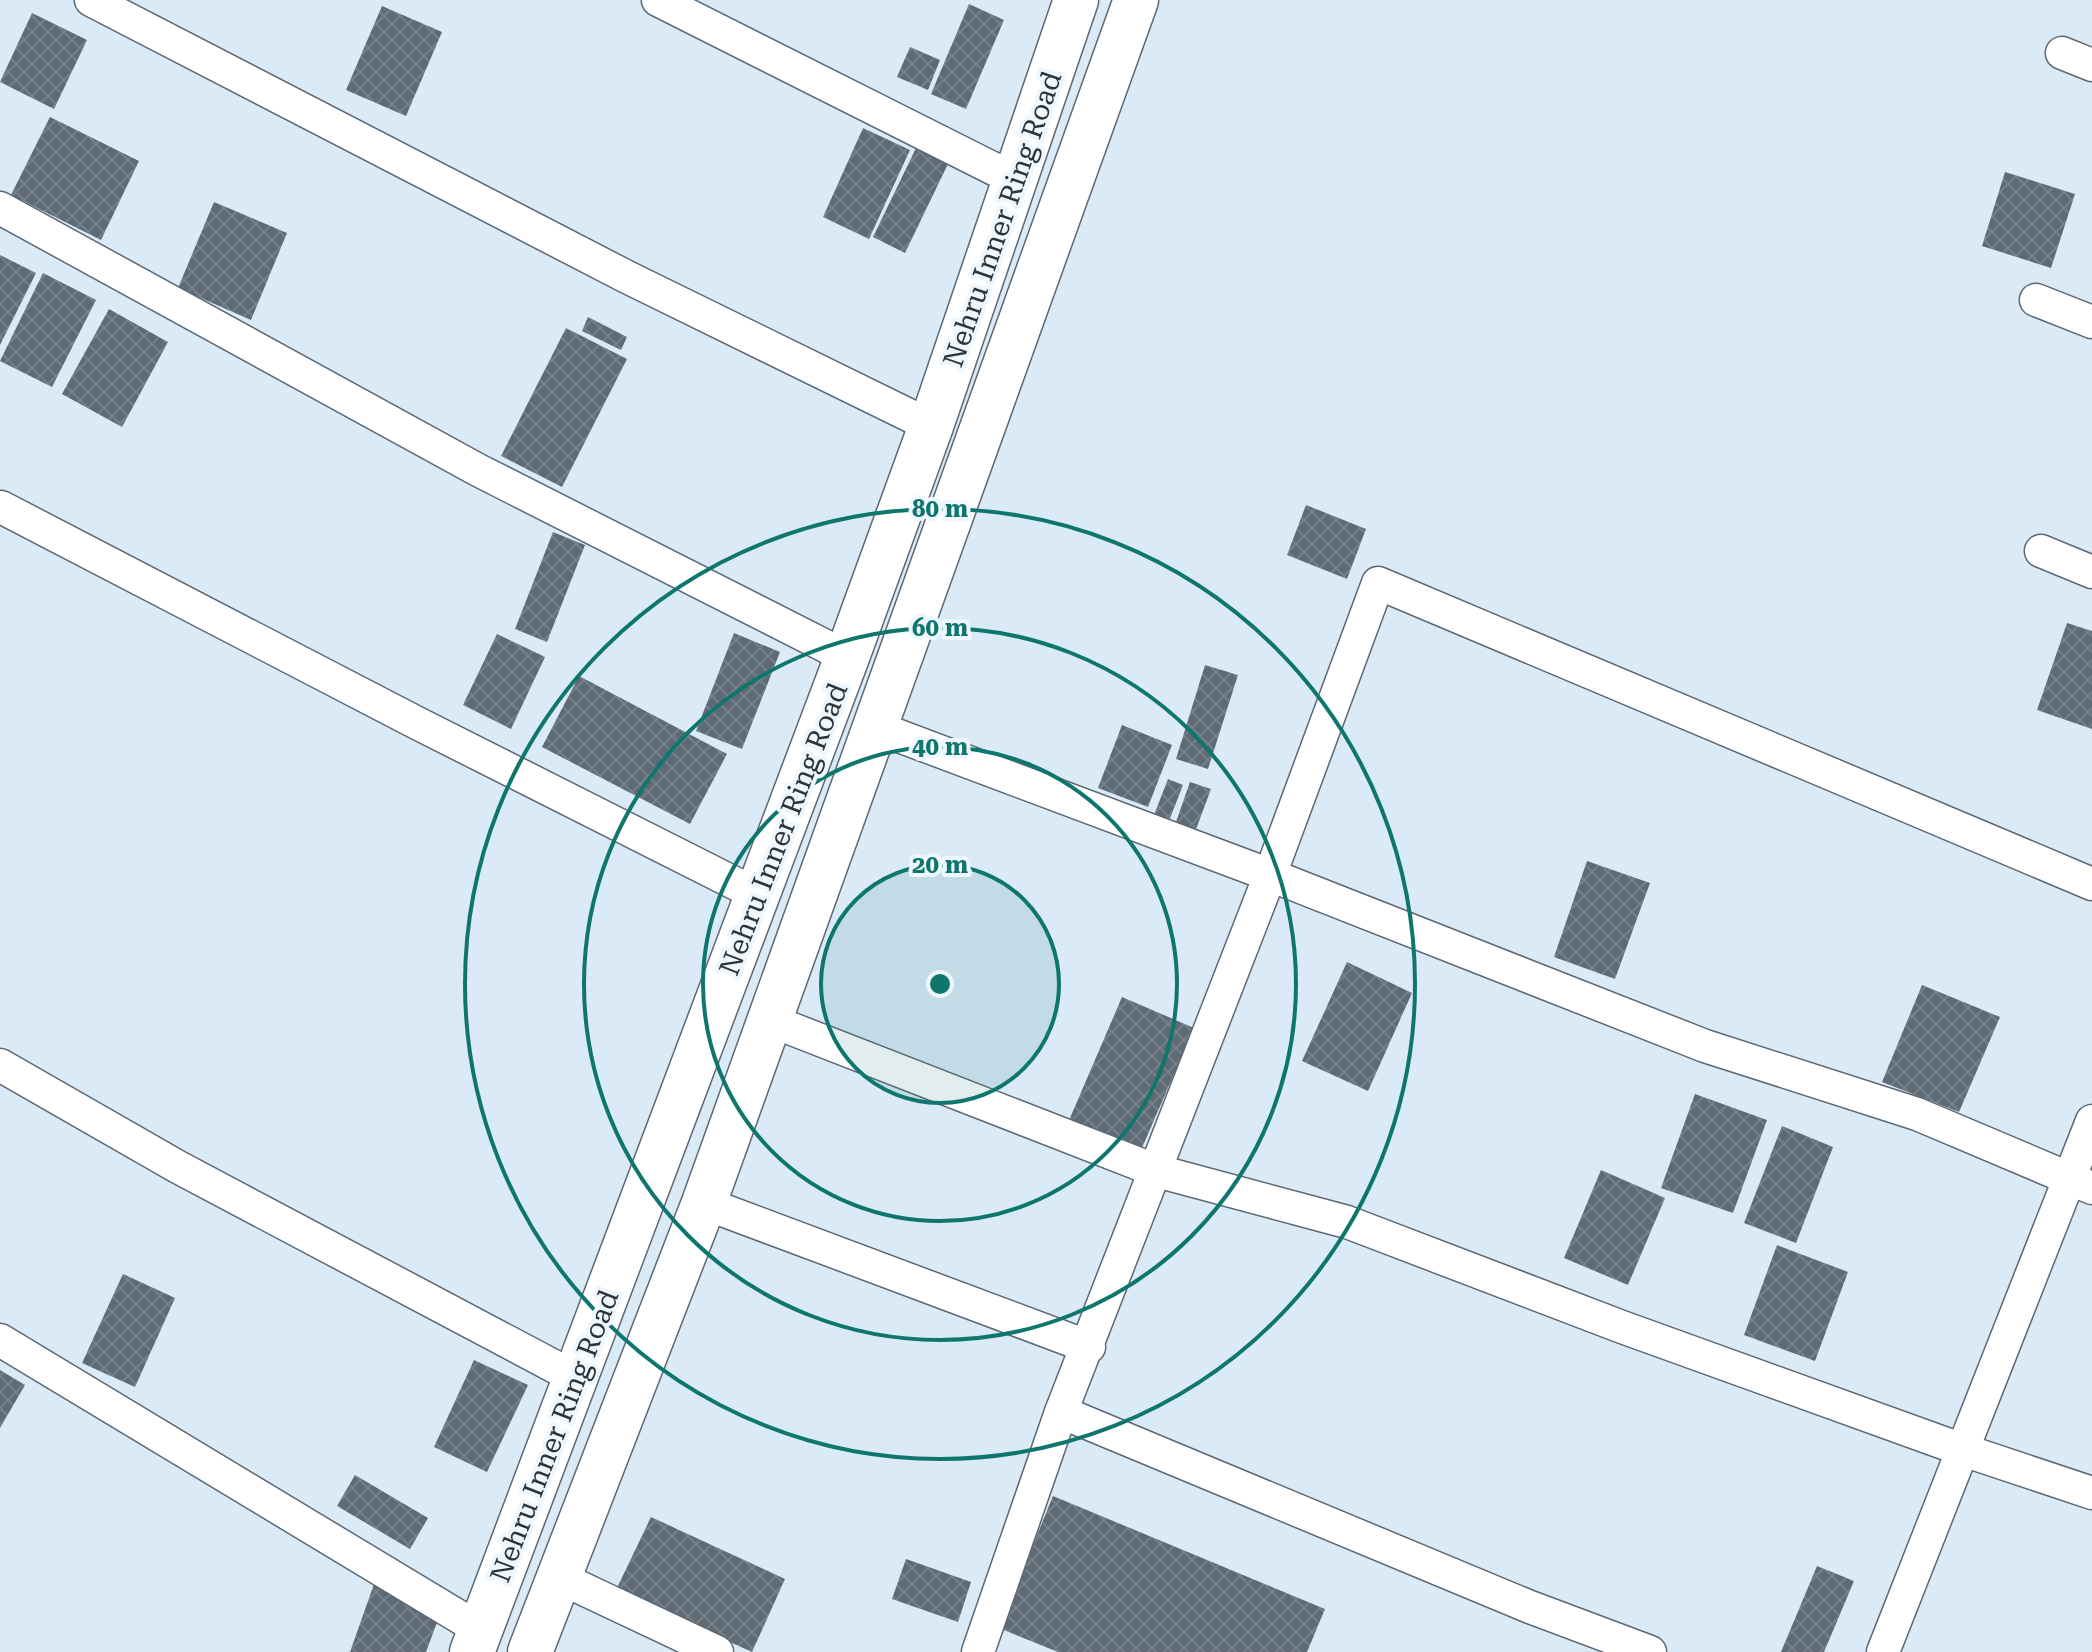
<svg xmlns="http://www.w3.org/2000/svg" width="2092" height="1652" viewBox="0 0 2092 1652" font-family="'Roboto Serif',serif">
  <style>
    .building { fill: url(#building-cross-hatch) }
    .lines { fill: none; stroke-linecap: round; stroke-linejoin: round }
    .minor-casing { stroke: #5c6873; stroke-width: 35 }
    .primary-casing { stroke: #5c6873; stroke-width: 47 }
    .minor { stroke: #fff; stroke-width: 32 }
    .primary { stroke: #fff; stroke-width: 44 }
    .ring { fill: none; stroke: #0f766e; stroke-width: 4 }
    .labels { text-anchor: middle; stroke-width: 8; stroke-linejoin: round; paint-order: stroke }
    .street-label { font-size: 28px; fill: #2d3338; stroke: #eef6fe }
    .centre { fill: #0f766e; stroke: #eef6fe; stroke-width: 4 }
    .ring-label { font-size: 24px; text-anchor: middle; font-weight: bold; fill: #0f766e; stroke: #eef6fe; stroke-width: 8; stroke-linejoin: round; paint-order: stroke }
  </style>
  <defs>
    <pattern id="building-cross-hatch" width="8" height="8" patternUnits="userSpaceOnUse" patternTransform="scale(2)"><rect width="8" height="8" fill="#5e6a75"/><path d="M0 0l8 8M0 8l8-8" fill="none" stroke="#768088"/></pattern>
  </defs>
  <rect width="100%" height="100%" fill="#dbeaf7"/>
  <path class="building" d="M 969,4 L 1004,20 L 966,109 L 931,94 Z
    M 382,6 L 442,32 L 406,116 L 346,90 Z
    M 32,13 L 87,40 L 54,109 L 0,82 Z
    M 910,47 L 940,60 L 928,90 L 897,77 Z
    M 50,117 L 139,161 L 101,240 L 11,195 Z
    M 863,128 L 910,150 L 869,239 L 823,217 Z
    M 916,148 L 948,164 L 905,253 L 873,237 Z
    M 2005,172 L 2075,194 L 2051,268 L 1982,246 Z
    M 214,202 L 287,233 L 251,320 L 178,288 Z
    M 0,255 L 36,273 L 0,345 Z
    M 43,273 L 96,300 L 52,387 L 0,361 Z
    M 109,309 L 168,342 L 122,427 L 62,394 Z
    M 588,317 L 627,337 L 621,350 L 582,331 Z
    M 566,328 L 627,359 L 562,487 L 501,456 Z
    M 1306,505 L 1366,529 L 1347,579 L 1287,555 Z
    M 553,532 L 585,545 L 547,642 L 515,629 Z
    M 2067,623 L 2092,631 L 2092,729 L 2037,710 Z
    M 734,633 L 780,652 L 742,749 L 696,731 Z
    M 497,634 L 545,657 L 511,729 L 463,705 Z
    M 1205,665 L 1238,675 L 1208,769 L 1176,759 Z
    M 579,676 L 727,754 L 690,824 L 542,747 Z
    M 1122,725 L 1172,745 L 1148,807 L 1098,788 Z
    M 1168,779 L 1183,785 L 1167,826 L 1152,820 Z
    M 1190,782 L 1211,789 L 1195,832 L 1175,825 Z
    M 1587,861 L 1650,883 L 1615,979 L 1554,957 Z
    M 1347,962 L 1412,993 L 1368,1091 L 1302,1061 Z
    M 1922,985 L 2000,1017 L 1959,1112 L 1882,1082 Z
    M 1122,997 L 1194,1028 L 1138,1157 L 1067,1125 Z
    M 1695,1094 L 1767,1120 L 1733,1213 L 1661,1188 Z
    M 1782,1126 L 1833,1147 L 1796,1243 L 1744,1223 Z
    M 1601,1170 L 1665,1198 L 1628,1285 L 1564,1258 Z
    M 1777,1245 L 1848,1272 L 1815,1361 L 1744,1335 Z
    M 123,1274 L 175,1298 L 135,1387 L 82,1363 Z
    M 474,1360 L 528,1385 L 487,1472 L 434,1447 Z
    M 0,1370 L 25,1385 L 0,1428 Z
    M 355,1475 L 428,1518 L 410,1549 L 337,1506 Z
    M 1053,1496 L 1325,1609 L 1307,1652 L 1058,1652 L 999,1628 Z
    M 651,1517 L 785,1579 L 752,1652 L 616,1590 Z
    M 906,1559 L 971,1582 L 958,1622 L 892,1599 Z
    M 1817,1566 L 1854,1581 L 1824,1652 L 1781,1652 Z
    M 374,1584 L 442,1609 L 426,1652 L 350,1652 Z"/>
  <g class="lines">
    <g class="minor-casing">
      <path id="minor" d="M 91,0 L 627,277 L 931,426
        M 658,0 L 1016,180
        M 2062,53 L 2092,65
        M 0,208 L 478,470 L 847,657
        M 2036,300 L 2092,322
        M 1,507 L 417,723 L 758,895
        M 2041,551 L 2092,572
        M 875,727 L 1270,875 L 1705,1046 L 1917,1114 L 2092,1188
        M 769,1020 L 1157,1171 L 1347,1222 L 1622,1327 L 1963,1450 L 2092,1493
        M 0,1065 L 178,1167 L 576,1378
        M 704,1203 L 1089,1347
        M 0,1340 L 481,1630
        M 1061,1412 L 1530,1607 L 1650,1652
        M 558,1577 L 717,1652
        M 978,1652 L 1061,1412 L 1270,875 L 1378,583 L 2092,884
        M 1883,1652 L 2092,1121"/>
    </g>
    <g class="primary-casing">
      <path id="primary" d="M 472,1652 L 847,657 L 931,426 L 1076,0
        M 530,1652 L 704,1203 L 1136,0"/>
    </g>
    <use href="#minor" class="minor"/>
    <use href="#primary" class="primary"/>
  </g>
  <circle cx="940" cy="984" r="119" fill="#0f766e" fill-opacity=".12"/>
  <g class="ring">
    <circle cx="940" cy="984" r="119"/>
    <circle cx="940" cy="984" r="237"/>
    <circle cx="940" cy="984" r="356"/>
    <circle cx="940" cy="984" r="475"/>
  </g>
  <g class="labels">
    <g class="street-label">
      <text transform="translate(1002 219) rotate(-71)" y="10">Nehru Inner Ring Road</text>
      <text transform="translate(783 829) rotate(-69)" y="10">Nehru Inner Ring Road</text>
      <text transform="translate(554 1436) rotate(-69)" y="10">Nehru Inner Ring Road</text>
    </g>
  </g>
  <circle cx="940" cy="984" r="12" class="centre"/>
  <g class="ring-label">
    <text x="940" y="517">80 m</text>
    <text x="940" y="636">60 m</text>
    <text x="940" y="755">40 m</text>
    <text x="940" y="873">20 m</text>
  </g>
</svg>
